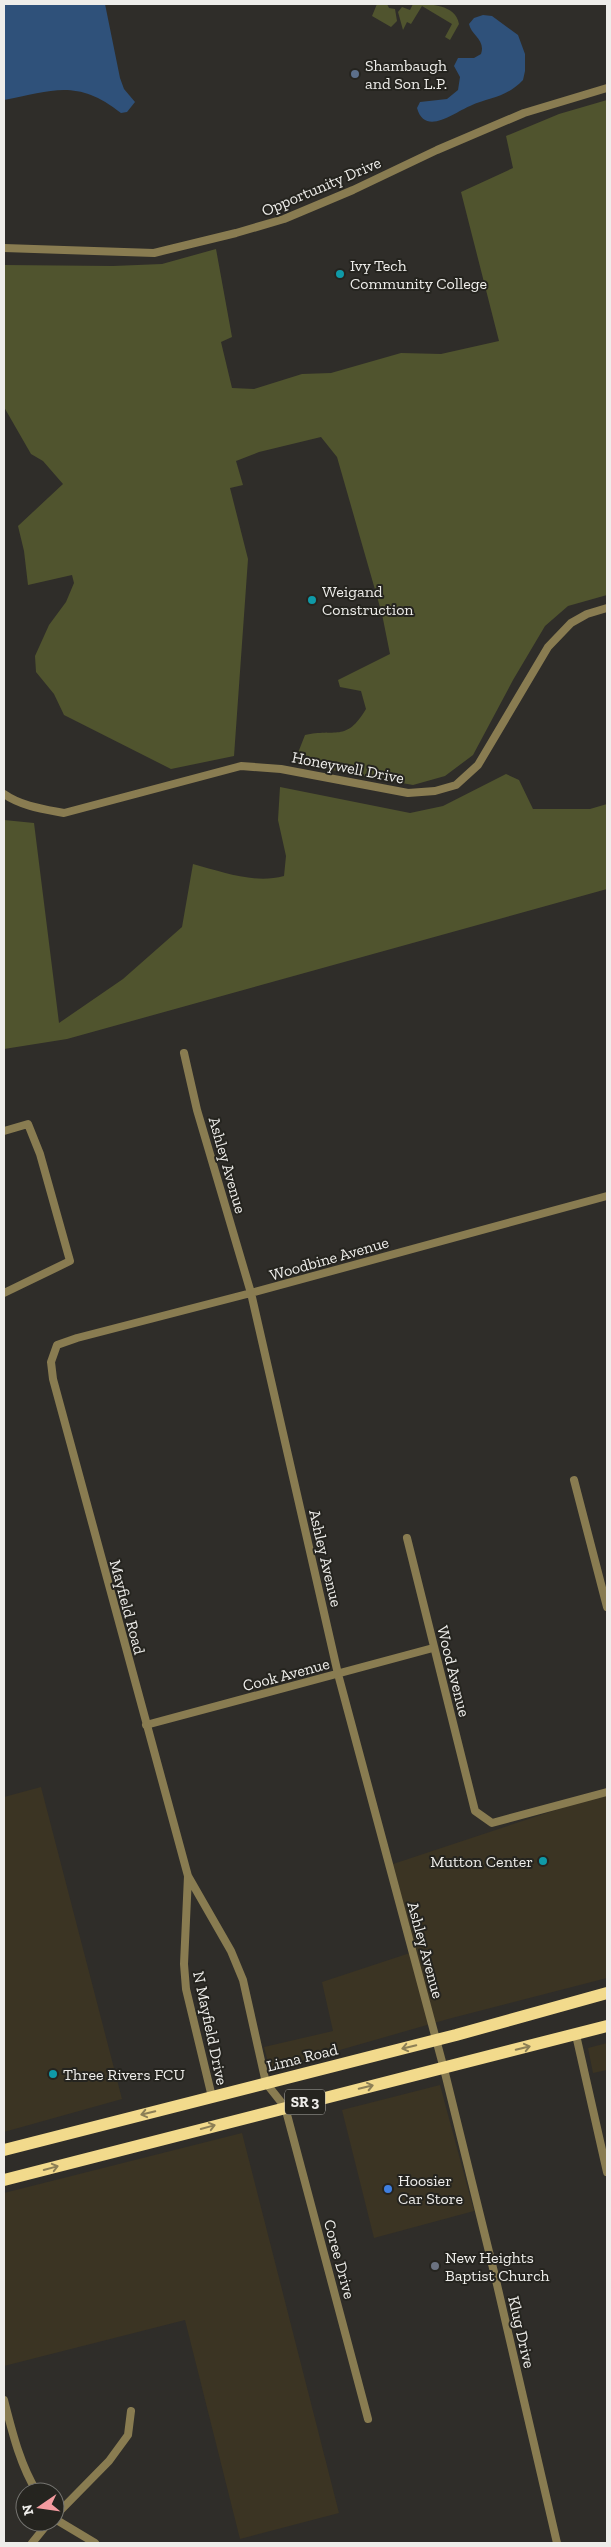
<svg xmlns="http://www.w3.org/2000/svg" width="611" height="2547" viewBox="0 0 611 2547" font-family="'Zilla Slab',serif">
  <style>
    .commercial { fill: #3b3423 }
    .green { fill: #50542e }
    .water { fill: #2f517a }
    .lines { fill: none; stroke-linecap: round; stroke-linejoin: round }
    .minor { stroke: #897c51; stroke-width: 8 }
    .trunk { stroke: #f2da8c; stroke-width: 12 }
    .oneway { stroke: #8c7f56 }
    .service-dot { fill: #5c6f8a; stroke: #25241f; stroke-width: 2 }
    .culture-dot { fill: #0f9aa8; stroke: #25241f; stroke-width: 2 }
    .shop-dot { fill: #3f7fe0; stroke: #25241f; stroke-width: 2 }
    .worship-dot { fill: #6b7280; stroke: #25241f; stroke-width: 2 }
    .labels { text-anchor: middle; stroke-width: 4; stroke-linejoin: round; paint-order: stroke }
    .shield { fill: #25241f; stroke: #b2b1ad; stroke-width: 1 }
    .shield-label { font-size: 15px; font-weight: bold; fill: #eeedea }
    .poi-label { font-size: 16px; fill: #eeedea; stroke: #25241f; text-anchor: start }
    .street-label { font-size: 16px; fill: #eeedea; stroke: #25241f }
  </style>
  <rect width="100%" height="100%" fill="#2f2d29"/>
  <path class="commercial" d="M 41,1787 L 122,2099 L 4,2132 L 4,1797 Z
    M 607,1793 L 607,1978 L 448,2019 L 270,2070 L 264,2047 L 333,2031 L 322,1982 L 416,1951 L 393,1864 Z
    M 607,2043 L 607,2070 L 593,2073 L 588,2048 Z
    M 440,2085 L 474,2211 L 374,2238 L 342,2110 Z
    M 242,2133 L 339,2513 L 240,2539 L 185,2320 L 4,2366 L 4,2193 Z"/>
  <path class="green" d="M 377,4 L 387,4 L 389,8 L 395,9 L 397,21 L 391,27 L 372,16 Z
    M 413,4 C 429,4 456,4 459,24 L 450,40 L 445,37 L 452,24 L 422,6 L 411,24 L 407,22 L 403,30 L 398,12 L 402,7 L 410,10 Z
    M 607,100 L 607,595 L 568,606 L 545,626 L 513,680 L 473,755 L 445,776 L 413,785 L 294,763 L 305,735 C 335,728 346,743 366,709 L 361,691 L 340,687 L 338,680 L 390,654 L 382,614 L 337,457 L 321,437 L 259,452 L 236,461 L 243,485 L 230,488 L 248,559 L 234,756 L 171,769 L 64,715 L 54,694 L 36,672 L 35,656 L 49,625 L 66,602 L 74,583 L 72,575 L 28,585 L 24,551 L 18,526 L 63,484 L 43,461 L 31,454 L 4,407 L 4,265 L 113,266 L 162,264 L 216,249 L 232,337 L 221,342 L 232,388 L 254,389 L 302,374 L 331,373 L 401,353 L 441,354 L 499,341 L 461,192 L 513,168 L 506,136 L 559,114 Z
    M 506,774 L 519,780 L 533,809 L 590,809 L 607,804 L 607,889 L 67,1039 L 4,1049 L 4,820 L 34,823 L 59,1023 L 123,979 L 182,927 L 193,864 C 223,872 254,884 284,876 L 286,856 L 278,820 L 280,787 L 410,813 L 443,806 Z"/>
  <path class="water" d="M 4,4 L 105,4 L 120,78 L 124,89 L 135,102 L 127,112 L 121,113 C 78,79 54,90 4,100 Z
    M 483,15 L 492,16 L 518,35 L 525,54 L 525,71 L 523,80 C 506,98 490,97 470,106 C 455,112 425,137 417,108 L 420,102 L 447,99 L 458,90 L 460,77 L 454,66 L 458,58 L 474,58 L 481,54 C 486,40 471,35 469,24 L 474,18 Z"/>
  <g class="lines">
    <path class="minor" d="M 4,248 L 154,253 L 236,233 L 284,219 L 353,190 L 437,150 L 524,113 L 607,88
      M 4,794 C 21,806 43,809 64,813 L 241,766 L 281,769 L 408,793 L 435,791 L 456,785 L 478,765 L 548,647 L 571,623 L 587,614 L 607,608
      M 184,1053 L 197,1110 L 251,1293 L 338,1674 L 444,2069 L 495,2276 L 557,2543
      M 4,1131 L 28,1124 L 40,1154 L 70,1261 L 4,1293
      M 574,1480 L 607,1607
      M 407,1538 L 475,1811 L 492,1823 L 607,1792
      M 146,1725 L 433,1648
      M 188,1876 L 184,1964 L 186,1989 L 212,2097
      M 576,2035 L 607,2172
      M 4,2400 C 12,2431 20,2465 37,2492
      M 368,2419 L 285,2107 L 266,2083 L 243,1980 L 231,1951 L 188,1876 L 53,1379 L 51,1362 L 57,1345 L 77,1338 L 251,1293 L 607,1196
      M 55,2516 L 109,2461 L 128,2435 L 131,2411
      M 55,2519 L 95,2543
      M 32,2543 L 49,2522"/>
    <path class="trunk" d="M 4,2150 L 456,2035 L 607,1993
      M 4,2180 L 607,2026"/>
  </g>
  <defs><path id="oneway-shaft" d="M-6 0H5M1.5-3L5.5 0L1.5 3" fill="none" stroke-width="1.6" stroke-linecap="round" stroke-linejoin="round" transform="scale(1.25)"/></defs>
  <g class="oneway">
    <use href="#oneway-shaft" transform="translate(409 2047) rotate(166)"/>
    <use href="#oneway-shaft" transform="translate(523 2048) rotate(-14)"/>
    <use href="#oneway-shaft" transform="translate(366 2087) rotate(-13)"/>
    <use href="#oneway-shaft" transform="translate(148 2113) rotate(166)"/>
    <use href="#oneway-shaft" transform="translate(208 2127) rotate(-15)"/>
    <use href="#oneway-shaft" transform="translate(51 2168) rotate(-15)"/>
  </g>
  <circle class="service-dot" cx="355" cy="74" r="5"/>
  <g class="culture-dot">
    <circle cx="340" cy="274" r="5"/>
    <circle cx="312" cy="600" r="5"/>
    <circle cx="543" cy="1861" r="5"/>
    <circle cx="53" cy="2074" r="5"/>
  </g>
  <circle class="shop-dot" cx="388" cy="2189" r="5"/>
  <circle class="worship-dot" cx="435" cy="2266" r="5"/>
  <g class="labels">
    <rect class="shield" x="285" y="2089.5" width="40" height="25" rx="4"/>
    <g class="shield-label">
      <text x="305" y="2107">SR 3</text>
    </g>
    <g class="poi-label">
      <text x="365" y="71">Shambaugh<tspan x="365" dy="18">and Son L.P.</tspan></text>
      <text x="350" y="271">Ivy Tech<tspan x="350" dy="18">Community College</tspan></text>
      <text x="322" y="597">Weigand<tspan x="322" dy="18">Construction</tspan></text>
      <text x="533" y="1867" text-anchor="end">Mutton Center</text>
      <text x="63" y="2080">Three Rivers FCU</text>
      <text x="398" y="2186">Hoosier<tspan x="398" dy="18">Car Store</tspan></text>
      <text x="445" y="2263">New Heights<tspan x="445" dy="18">Baptist Church</tspan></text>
    </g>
    <g class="street-label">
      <text transform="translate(321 186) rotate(-23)" y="6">Opportunity Drive</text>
      <text transform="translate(348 767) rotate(11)" y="6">Honeywell Drive</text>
      <text transform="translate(228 1165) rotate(74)" y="6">Ashley Avenue</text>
      <text transform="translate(329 1258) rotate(-16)" y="6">Woodbine Avenue</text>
      <text transform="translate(326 1558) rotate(77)" y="6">Ashley Avenue</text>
      <text transform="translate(128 1607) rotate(75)" y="6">Mayfield Road</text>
      <text transform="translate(454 1671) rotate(76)" y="6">Wood Avenue</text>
      <text transform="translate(286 1674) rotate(-15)" y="6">Cook Avenue</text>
      <text transform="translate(426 1950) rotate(75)" y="6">Ashley Avenue</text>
      <text transform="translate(211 2028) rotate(78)" y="6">N Mayfield Drive</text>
      <text transform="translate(302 2057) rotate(-14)" y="6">Lima Road</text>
      <text transform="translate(340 2259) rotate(75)" y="6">Coree Drive</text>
      <text transform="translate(522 2332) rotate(77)" y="6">Klug Drive</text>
    </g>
  </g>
  <rect width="611" height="2547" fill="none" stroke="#eeedea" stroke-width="10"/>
  <g transform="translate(40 2507) rotate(257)"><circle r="24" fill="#25241f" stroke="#757470"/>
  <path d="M0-4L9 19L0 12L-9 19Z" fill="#f49b9f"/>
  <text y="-8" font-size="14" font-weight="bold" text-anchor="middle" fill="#eeedea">N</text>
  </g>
</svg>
